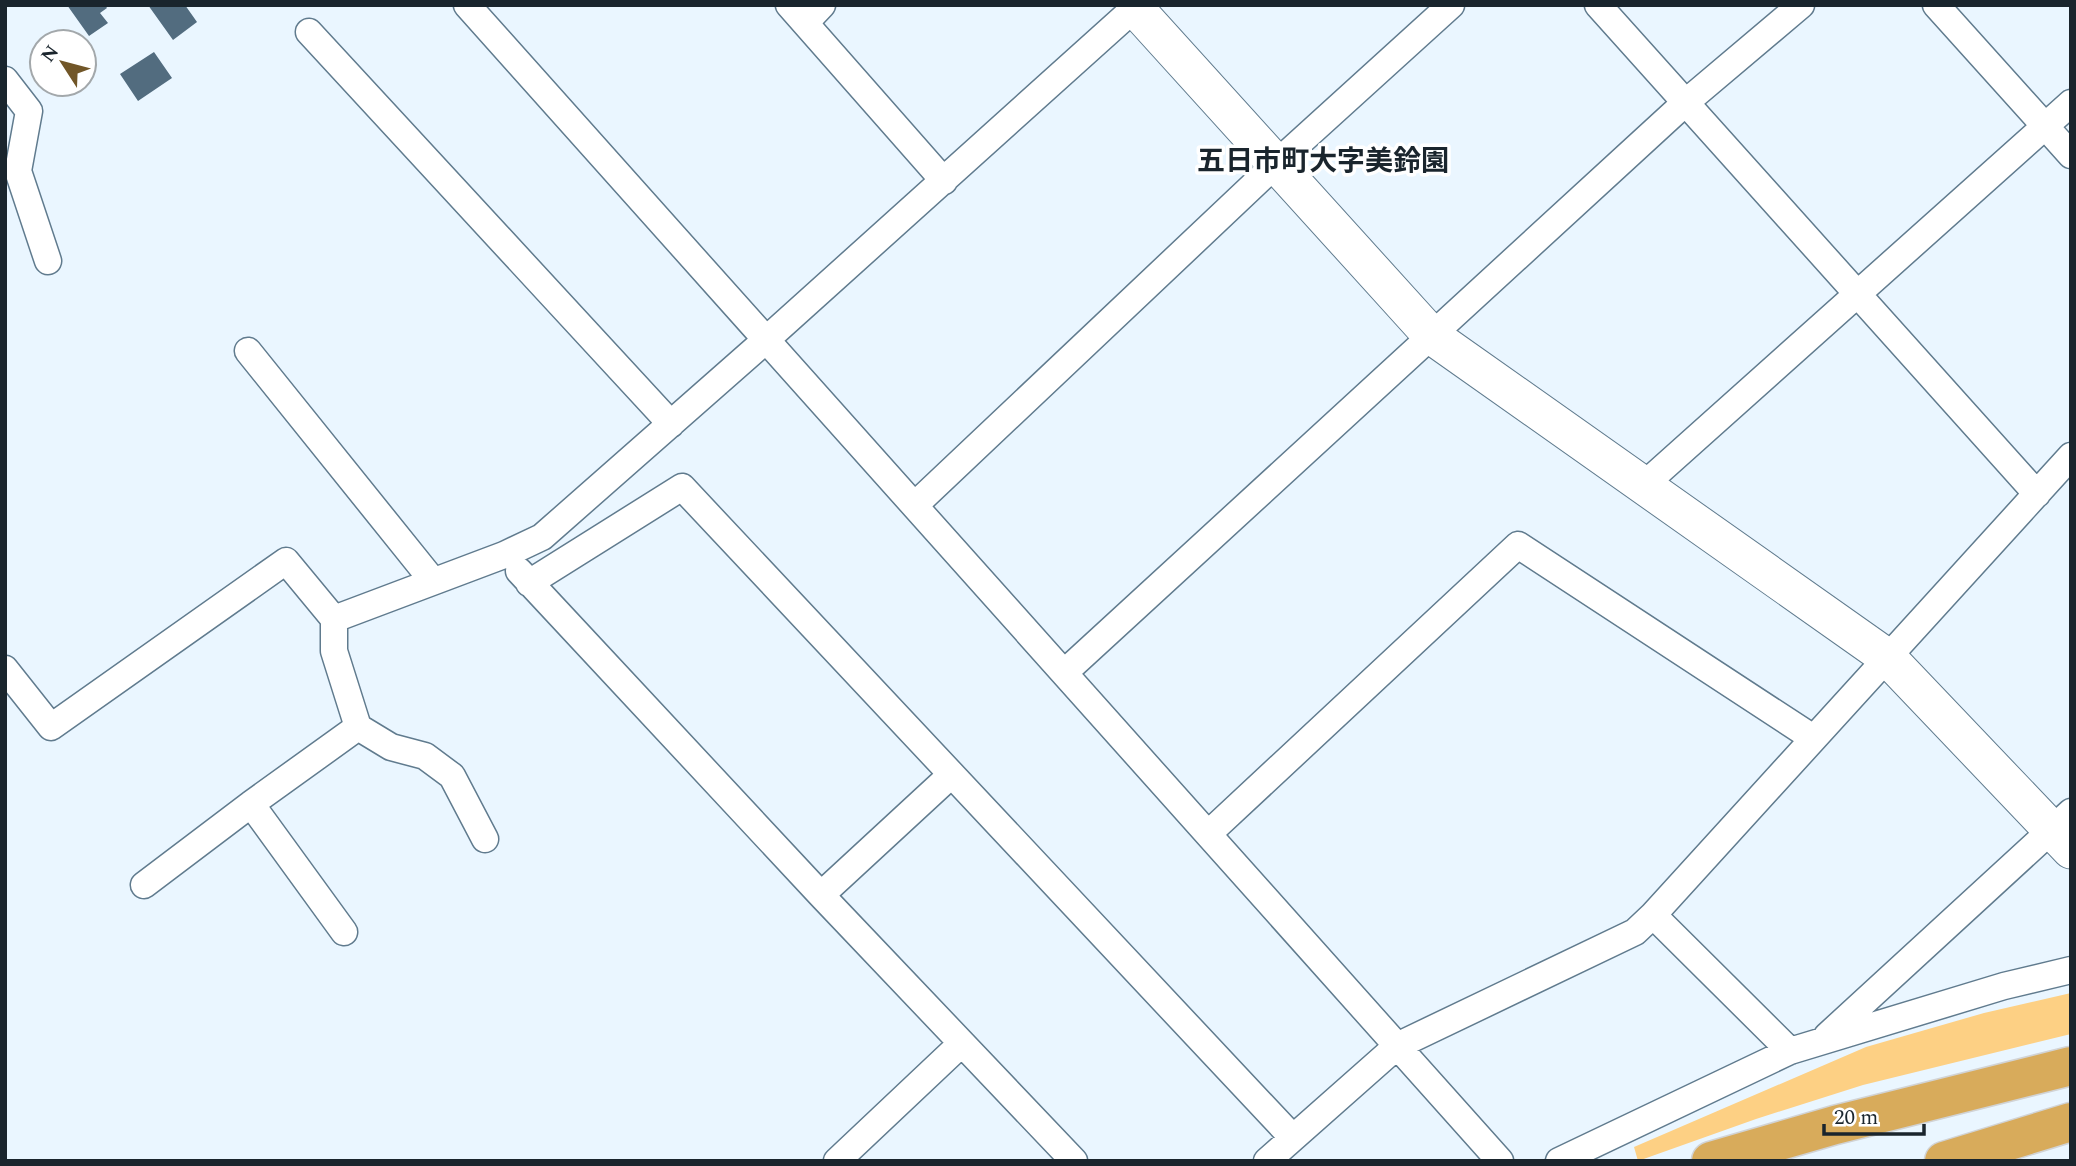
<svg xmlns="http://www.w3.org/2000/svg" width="2076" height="1166" viewBox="0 0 2076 1166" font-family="Spectral,'Noto Sans JP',serif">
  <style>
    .green { fill: #fdd084 }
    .building { fill: #526c7f }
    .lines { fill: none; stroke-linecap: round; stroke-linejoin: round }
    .street-casing { stroke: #607b8e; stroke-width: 29 }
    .secondary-casing { stroke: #607b8e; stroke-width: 39 }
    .highway-casing { stroke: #d1d3d5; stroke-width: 41 }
    .street { stroke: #fff; stroke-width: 26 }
    .secondary { stroke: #fff; stroke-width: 37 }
    .highway { stroke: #d8ab5b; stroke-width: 38 }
    .labels { text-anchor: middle; stroke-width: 7; stroke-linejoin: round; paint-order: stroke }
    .quarter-label { font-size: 28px; font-weight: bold; fill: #1a252d; stroke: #fff }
  </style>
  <rect width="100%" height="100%" fill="#eaf6ff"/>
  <path class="green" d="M 2071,993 L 2071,1034 L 1863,1085 L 1756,1119 L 1638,1161 L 1634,1147 L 1866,1047 L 1984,1013 Z"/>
  <path class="building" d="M 67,5 L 105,5 L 107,8 L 100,13 L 108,23 L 89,36 Z
    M 148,5 L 185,5 L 197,22 L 173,40 Z
    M 154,52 L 172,78 L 138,101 L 120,74 Z"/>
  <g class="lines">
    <g class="street-casing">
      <path id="street" d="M 467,5 L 1500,1161
        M 789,5 L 944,181
        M 1598,5 L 2037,494
        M 1936,5 L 2071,155
        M 805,23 L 822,5
        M 309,32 L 671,424
        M 5,80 L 29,111 L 18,171 L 48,261
        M 248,351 L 433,581
        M 1645,484 L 2071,103
        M 915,505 L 1278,162 L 1451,5
        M 519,571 L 821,895 L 1074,1161
        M 529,583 L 682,487 L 1293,1138
        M 334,619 L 504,555 L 542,537 L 767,339 L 1138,5
        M 5,669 L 51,727 L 286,561 L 334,619 L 334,651 L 358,727 L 251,804 L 144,885
        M 1065,672 L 1685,103 L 1801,5
        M 358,727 L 391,747 L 425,756 L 452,776 L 485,839
        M 251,804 L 344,932
        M 1208,834 L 1518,545 L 1813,738
        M 821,895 L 951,775
        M 1653,915 L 1790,1051
        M 1827,1036 L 2071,812
        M 837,1161 L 961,1044
        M 1267,1161 L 1397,1046 L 1635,932 L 1653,915 L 2071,456
        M 1559,1161 L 1790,1051 L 2004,986 L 2071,970"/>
    </g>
    <g class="secondary-casing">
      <path id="secondary" d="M 1135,8 L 1432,336 L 1888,658 L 2071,850"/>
    </g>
    <g class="highway-casing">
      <path id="highway" d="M 1711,1161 L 1835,1125 L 2071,1066
        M 1944,1161 L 2071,1122"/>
    </g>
    <use href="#street" class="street"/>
    <use href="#secondary" class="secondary"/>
    <use href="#highway" class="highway"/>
  </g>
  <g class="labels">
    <g class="quarter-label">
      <text x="1323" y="170">五日市町大字美鈴園</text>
    </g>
  </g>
  <rect width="2076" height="1166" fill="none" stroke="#1a252d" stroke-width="14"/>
  <g transform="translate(63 63) rotate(306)"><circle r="33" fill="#ffffff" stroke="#a3a8ab" stroke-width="2"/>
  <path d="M0-5L12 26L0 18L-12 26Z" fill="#715628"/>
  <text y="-10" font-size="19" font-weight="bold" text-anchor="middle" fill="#1a252d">N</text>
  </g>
  <path d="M1824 1124v10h100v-10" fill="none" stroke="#1a252d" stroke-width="3.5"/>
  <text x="1834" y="1124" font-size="21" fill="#1a252d" stroke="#ffffff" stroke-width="5" paint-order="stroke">20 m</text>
</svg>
